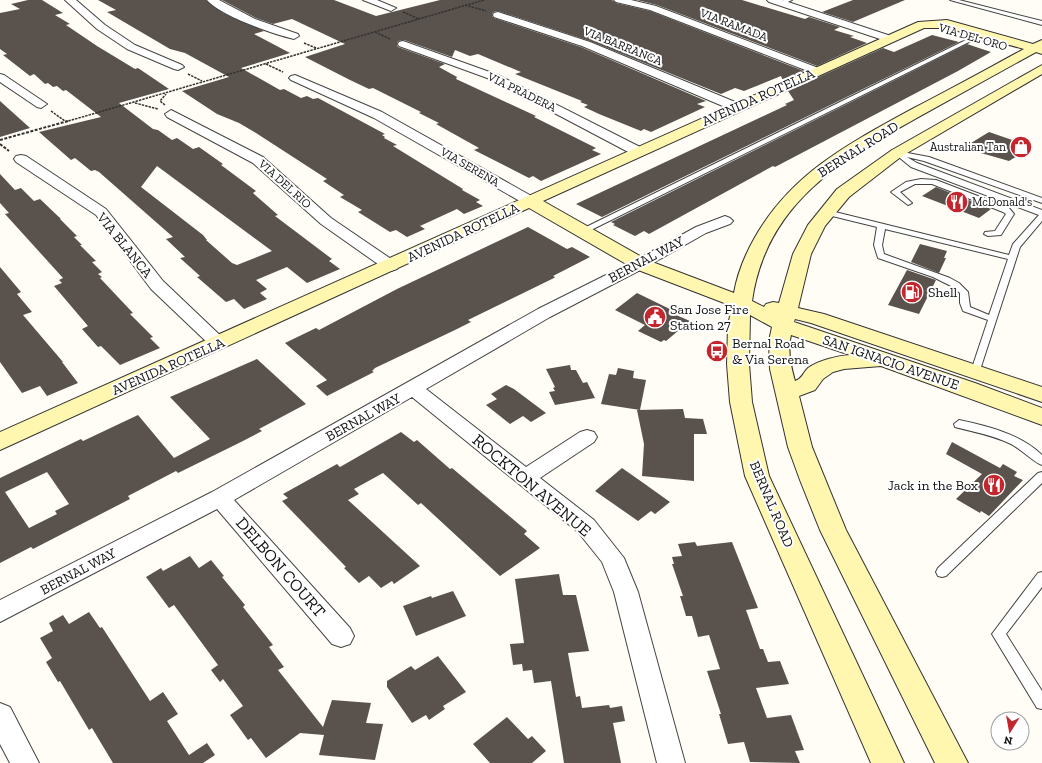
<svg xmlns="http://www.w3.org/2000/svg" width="1042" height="763" viewBox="0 0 1042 763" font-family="'Zilla Slab',serif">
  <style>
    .building { fill: #5a524d; fill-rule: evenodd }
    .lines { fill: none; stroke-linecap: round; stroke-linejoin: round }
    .lane-casing { stroke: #444; stroke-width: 2 }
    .street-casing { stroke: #444; stroke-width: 2 }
    .secondary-casing { stroke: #333; stroke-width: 2 }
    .path-far1 { stroke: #333; stroke-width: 1.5; stroke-dasharray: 2.5 1; stroke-linecap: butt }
    .path { stroke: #333; stroke-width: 2; stroke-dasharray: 3 1.5; stroke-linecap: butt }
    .lane { fill: #fff; fill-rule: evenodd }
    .street { fill: #fff; fill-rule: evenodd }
    .secondary { fill: #fff6b0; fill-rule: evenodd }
    .labels { text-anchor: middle; stroke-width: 4; stroke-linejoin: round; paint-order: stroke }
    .far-street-label { font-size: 12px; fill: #111; stroke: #fff }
    .far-poi-label { font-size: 12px; fill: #111; stroke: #fff; text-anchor: end }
    .street-label { font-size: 14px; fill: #111; stroke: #fff }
    .poi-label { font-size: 14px; fill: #111; stroke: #fff; text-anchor: start }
    .near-street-label { font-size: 17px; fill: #111; stroke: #fff }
  </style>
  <rect width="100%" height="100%" fill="#fffdf5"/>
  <path class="building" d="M 28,0 L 42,0 L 63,13 L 55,15 L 70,24 L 66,25 L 97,46 L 135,69 L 138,68 L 169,89 L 119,103 L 153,129 L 158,130 L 172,140 L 177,138 L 193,149 L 199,147 L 223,164 L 221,165 L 256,191 L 253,193 L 278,215 L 275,216 L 332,259 L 329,261 L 340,269 L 307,283 L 287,267 L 256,280 L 267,289 L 260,293 L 267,299 L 244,309 L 234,299 L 226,302 L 197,277 L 200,276 L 180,258 L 185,257 L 166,239 L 173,237 L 99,172 L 95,170 L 91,171 L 75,158 L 71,160 L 39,132 L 101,117 L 66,90 L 63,91 L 57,86 L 53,87 L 48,83 L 45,84 L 34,74 L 30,76 L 3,55 L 7,54 L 0,49 L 0,13 L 20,9 L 11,4 ZM 157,166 L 272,251 L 237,265 L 232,263 L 206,240 L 207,240 L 203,235 L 141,187 Z
    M 98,0 L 206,0 L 223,13 L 264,31 L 254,34 L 290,53 L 241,68 L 280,90 L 284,89 L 301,98 L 307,96 L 313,99 L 318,98 L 385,134 L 382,135 L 385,137 L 384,138 L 397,145 L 393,146 L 463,189 L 462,190 L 480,200 L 476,202 L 483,206 L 464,214 L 457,209 L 420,226 L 425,229 L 407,237 L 396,230 L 390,232 L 358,212 L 362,210 L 340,197 L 344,195 L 323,181 L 327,179 L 256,133 L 239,123 L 217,114 L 182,91 L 229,77 L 185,53 L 170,49 L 107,12 L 116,10 Z
    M 222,0 L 334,0 L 376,16 L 440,0 L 612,0 L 616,3 L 650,11 L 804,71 L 783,81 L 781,76 L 744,91 L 735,88 L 721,94 L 590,41 L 498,11 L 493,12 L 492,16 L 494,18 L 581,47 L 706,101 L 697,104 L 705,107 L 651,132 L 644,129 L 641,131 L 636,129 L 599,114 L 584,107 L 588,105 L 580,102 L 582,101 L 515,74 L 521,72 L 478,54 L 470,56 L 455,50 L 452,57 L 404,40 L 398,41 L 397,45 L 398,47 L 445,64 L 439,67 L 457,77 L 456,79 L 536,116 L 534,117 L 596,148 L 592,150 L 601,154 L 541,181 L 533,176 L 529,178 L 474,150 L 479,148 L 436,124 L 439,123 L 419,113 L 421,112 L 373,88 L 369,89 L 350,80 L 305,57 L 345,44 L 292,19 L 273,24 L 256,18 Z
    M 637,0 L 742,0 L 805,19 L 809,17 L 840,27 L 834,30 L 854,36 L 850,37 L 867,43 L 817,66 L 657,5 Z
    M 853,0 L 905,0 L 853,22 L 822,12 Z
    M 932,35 L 959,42 L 602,217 L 576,204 L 787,105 L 785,104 L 794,100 L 788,91 L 883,48 L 894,52 Z
    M 967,44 L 991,52 L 958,71 L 775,167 L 773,166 L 649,234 L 644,231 L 635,236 L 613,225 L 615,224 L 611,222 Z
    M 0,101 L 30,128 L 0,137 Z
    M 989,132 L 1032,147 L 1009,161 L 974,151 L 981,147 L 971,143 Z
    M 0,174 L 15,190 L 21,188 L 34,201 L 40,199 L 61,219 L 60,219 L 77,236 L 74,237 L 82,245 L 80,245 L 96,261 L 92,262 L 102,272 L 98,274 L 102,277 L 100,278 L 133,313 L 130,314 L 153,337 L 150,338 L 160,348 L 120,365 L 101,346 L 98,347 L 82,329 L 88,326 L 54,286 L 62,283 L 59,280 L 63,278 L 5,214 L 9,213 L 0,203 Z
    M 936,187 L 991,209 L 979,218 L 922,196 Z
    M 528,227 L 567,249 L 572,247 L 590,257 L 553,276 L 555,277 L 554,278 L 468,320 L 471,322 L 455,330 L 375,368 L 372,371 L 374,372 L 327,396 L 316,386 L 327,380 L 285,343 L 316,328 L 319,330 L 397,289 Z
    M 920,244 L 947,251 L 944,258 L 946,258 L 939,273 L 911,262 Z
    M 0,267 L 21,292 L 17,294 L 32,312 L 23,315 L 63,362 L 62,362 L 78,383 L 47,396 L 40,386 L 22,393 L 0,362 Z
    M 907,270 L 936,280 L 919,314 L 888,305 Z
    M 637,293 L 678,313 L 676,315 L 690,321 L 666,341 L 664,340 L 661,342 L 638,331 L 645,325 L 615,310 Z
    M 257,359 L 306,404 L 259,429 L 262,431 L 241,442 L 178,473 L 176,471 L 128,496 L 130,499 L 33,549 L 31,547 L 0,563 L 0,478 L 81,439 L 83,441 L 138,415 L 174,458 L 210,439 L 170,397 ZM 47,472 L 69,504 L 55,511 L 57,514 L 29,528 L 5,492 Z
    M 570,365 L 571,370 L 576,370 L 583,383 L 587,382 L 595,398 L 555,405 L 549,392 L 555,391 L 553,388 L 555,387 L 546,369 Z
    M 618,368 L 634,371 L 633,378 L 646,380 L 640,410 L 601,404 L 609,374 L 616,375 Z
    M 506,385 L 514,389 L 546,413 L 531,422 L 523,416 L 510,424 L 486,405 L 497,399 L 491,394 Z
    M 683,409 L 685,418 L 703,419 L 707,434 L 694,434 L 694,481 L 642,476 L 644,444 L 637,410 Z
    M 401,432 L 414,442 L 417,440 L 450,469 L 452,468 L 527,531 L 524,534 L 540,548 L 500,576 L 421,503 L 418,505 L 383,473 L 354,489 L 359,494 L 348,500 L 420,566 L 394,584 L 392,581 L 381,588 L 369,576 L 359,583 L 344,568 L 346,567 L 282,501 L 288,498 L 283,494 L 337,464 L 340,467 Z
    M 952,442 L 1000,468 L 1003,464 L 1017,472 L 1014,476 L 1023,480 L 989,516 L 981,511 L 980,513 L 956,499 L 982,474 L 946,454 Z
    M 622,468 L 642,482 L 670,502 L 655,514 L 651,511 L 638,521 L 595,491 Z
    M 695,542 L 697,546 L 732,542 L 758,608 L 746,610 L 760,649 L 763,649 L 768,662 L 780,661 L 789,684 L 756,688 L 767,718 L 791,715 L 804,750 L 795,751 L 800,763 L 750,762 L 744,742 L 728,744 L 719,714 L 721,714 L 707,671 L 720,669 L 709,635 L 698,637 L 692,616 L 686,616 L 680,596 L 683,596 L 672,564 L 674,564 L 672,557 L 682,556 L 678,544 Z
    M 190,556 L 199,568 L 211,560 L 224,576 L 222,577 L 245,605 L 243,607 L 273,645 L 269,647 L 284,667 L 278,670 L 323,727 L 332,700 L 371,703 L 366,723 L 383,724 L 375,760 L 319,755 L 324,735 L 300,733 L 266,758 L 251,738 L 248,740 L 230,715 L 243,706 L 223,679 L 220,682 L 211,670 L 218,665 L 174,605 L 169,608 L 146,577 L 161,568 L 163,571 Z
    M 559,574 L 563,595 L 576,595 L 589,651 L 568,653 L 576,697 L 580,696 L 582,708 L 609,705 L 610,708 L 622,706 L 625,721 L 613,723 L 621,763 L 564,763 L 551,681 L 534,683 L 532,670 L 523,671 L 522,664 L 513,665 L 510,644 L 524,643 L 515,579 Z
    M 453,591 L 466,616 L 416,636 L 403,606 L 431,596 L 432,598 Z
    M 89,612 L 100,628 L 102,627 L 150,701 L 163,692 L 178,714 L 167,721 L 189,755 L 207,743 L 215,755 L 203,763 L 113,763 L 92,728 L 89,730 L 60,681 L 58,682 L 46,662 L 52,658 L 40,638 L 53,631 L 49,623 L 63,615 L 69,624 Z
    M 438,656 L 466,692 L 443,706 L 445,709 L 429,720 L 426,715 L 412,723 L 387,687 L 387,681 L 411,666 L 415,670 Z
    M 507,717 L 528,739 L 532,736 L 546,751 L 532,763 L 490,763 L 473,744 Z"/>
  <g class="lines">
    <g class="lane-casing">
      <path id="lane" d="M 784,0 L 792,0 L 781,5 L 778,3 Z
        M 950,0 L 959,0 L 1042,21 L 1042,25 Z
        M 972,37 L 977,38 L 585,233 L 579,233 L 578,231 Z
        M 897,151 L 929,157 L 1042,198 L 1042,203 L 924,161 L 907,157 L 917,163 L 1042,210 L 1042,221 L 1020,247 L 979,373 L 973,373 L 971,371 L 988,320 L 963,311 L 960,303 L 960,293 L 953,287 L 933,277 L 878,258 L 874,245 L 877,227 L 824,214 L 823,212 L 827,210 L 1009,255 L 1013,244 L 1039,215 L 911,167 L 895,154 L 895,152 ZM 885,229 L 1008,259 L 989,315 L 970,307 L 968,292 L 959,283 L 950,278 L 884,254 L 882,245 Z
        M 921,179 L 936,180 L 1009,208 L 1014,214 L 1001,235 L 988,236 L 984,234 L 985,232 L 995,231 L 1006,214 L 1003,212 L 932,184 L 915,184 L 900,192 L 912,203 L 908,205 L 891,192 L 906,182 Z
        M 959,420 C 988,426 1020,434 1042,455 L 1042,465 C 1035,463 1021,449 1011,444 C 993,435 974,432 955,427 L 954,424 Z
        M 1042,472 L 1042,483 L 946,576 L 942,577 L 938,576 L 936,572 L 938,568 L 1038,473 Z
        M 1042,572 L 1042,587 L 1006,634 L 1042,691 L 1042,709 L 1037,708 L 992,634 L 1038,573 Z"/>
    </g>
    <g class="street-casing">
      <path id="street" d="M 65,0 L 76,0 L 105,25 L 135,45 L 182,65 L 184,67 L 178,70 L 174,69 L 127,49 L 97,29 Z
        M 207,0 L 219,0 L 255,19 L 298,34 L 299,36 L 294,39 C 273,34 221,16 207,0 Z
        M 363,0 L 377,0 L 396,8 L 391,11 Z
        M 614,0 L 631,0 L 656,6 L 821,69 L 823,71 L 817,74 L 813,73 L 650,10 L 616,2 Z
        M 767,0 L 782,0 L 894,37 L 895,39 L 894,41 L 886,41 L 769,2 Z
        M 498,12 L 590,42 L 740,104 L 742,107 L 740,110 L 732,110 L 582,46 L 494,17 L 493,15 L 494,13 Z
        M 403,41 L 498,75 L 642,148 L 644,151 L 642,154 L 632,154 L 490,79 L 399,46 L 398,44 L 399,42 Z
        M 0,74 L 4,75 L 47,104 L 41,108 L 37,107 L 0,82 Z
        M 295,75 L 382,112 L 535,198 L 537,201 L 535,204 L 525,204 L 374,118 L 291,80 L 289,78 L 291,76 Z
        M 171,110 L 263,157 L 331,218 L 397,263 L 399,266 L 397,269 L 391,271 L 385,269 L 321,224 L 253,163 L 167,117 L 165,114 Z
        M 21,155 L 26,156 L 106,209 L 163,281 L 224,339 L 227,343 L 224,347 L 218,349 L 212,347 L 151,289 L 96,215 L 16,162 L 14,159 L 16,156 Z
        M 725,216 L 730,218 L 733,221 L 730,224 L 706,233 L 646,267 L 550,317 L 426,389 L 526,467 L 580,432 L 587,430 L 594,432 L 597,437 L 594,442 L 540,478 L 594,520 L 624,558 L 638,592 L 685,763 L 657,763 L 614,592 L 602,562 L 578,532 L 412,397 L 234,500 L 350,628 L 354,636 L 350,644 L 341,647 L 332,644 L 217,509 L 0,622 L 0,600 L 212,492 L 538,309 L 634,261 L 696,227 Z
        M 0,703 L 10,707 L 39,763 L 10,763 L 0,744 Z"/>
    </g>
    <g class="secondary-casing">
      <path id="secondary" d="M 947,20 L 1033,44 L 1042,40 L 1042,54 L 1036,52 C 998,73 960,94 922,115 C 843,159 766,202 752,301 L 764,307 L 766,304 L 773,302 L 779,303 L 793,254 L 808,225 L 837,189 L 892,150 L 1042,65 L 1042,74 L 902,156 L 849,197 L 825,226 L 811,254 L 798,308 L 824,314 L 1042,387 L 1042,402 L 811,323 L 795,319 L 794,322 L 975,383 L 1042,408 L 1042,425 L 881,366 L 844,369 L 833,372 L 823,379 L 815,390 L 799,396 L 812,447 L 846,530 L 968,763 L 935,763 L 820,530 L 800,480 L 788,447 L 770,369 L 769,341 L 772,327 L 750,315 L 749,364 L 752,402 L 769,476 L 904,763 L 871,763 L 745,476 L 730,402 L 727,364 L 728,326 L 732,306 L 633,268 L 529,208 L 0,450 L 0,432 L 918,22 ZM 924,28 L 947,28 L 1024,49 C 987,69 951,89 914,108 C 850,143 791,173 754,239 C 745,255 737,275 734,293 L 647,260 L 543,201 ZM 791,335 L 850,355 C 837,356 819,360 808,368 C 803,373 802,379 795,381 C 791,367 787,349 791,335 Z"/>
    </g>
    <path class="path-far1" d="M 465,5 L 486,11
      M 403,12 L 419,19
      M 375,32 L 390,39
      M 304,43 L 316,48
      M 266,64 L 283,72
      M 188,74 L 202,81
      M 135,103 L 158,109
      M 165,105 L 160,101 L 166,94
      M 51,111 L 65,121
      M 65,122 L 484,0"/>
    <path class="path" d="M 0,140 L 68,121
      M 0,144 L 9,151"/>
    <use href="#lane" class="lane"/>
    <use href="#street" class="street"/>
    <use href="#secondary" class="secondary"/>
  </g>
  <defs>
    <g id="shop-disc" transform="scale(1.15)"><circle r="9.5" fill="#c4262e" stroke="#fff"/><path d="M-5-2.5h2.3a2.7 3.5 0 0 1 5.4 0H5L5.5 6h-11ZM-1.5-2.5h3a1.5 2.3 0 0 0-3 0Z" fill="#fff"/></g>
    <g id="restaurant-disc" transform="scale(1.15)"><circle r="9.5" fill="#c4262e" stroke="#fff"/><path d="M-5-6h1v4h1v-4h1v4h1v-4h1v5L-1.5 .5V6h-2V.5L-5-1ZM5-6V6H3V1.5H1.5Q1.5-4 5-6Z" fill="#fff"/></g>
    <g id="fuel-disc" transform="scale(1.15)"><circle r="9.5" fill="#c4262e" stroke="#fff"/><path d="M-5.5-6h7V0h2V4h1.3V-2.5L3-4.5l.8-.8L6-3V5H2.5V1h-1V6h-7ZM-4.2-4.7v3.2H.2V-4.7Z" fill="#fff"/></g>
    <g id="civic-disc" transform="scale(1.15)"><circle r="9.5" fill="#c4262e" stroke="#fff"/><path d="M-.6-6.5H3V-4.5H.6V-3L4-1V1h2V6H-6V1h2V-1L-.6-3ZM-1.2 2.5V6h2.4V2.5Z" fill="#fff"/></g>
    <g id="bus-disc" transform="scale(1.15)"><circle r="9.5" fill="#c4262e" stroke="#fff"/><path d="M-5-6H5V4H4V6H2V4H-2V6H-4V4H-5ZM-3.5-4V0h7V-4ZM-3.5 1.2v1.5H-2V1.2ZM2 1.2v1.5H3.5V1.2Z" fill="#fff"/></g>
  </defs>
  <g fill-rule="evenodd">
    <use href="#shop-disc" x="1021" y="147"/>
    <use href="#restaurant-disc" x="957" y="202"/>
    <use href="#fuel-disc" x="912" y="292"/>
    <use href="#civic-disc" x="655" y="317"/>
    <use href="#bus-disc" x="717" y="351"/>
    <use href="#restaurant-disc" x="994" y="485"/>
  </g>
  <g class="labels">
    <g class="far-street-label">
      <text transform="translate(734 25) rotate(21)" y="4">VIA RAMADA</text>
      <text transform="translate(973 37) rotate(16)" y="4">VIA DEL ORO</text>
      <text transform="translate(623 46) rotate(22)" y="4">VIA BARRANCA</text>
      <text transform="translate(522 92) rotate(26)" y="4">VIA PRADERA</text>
      <text transform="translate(470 167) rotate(30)" y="4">VIA SERENA</text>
      <text transform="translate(285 184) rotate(42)" y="4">VIA DEL RIO</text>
    </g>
    <g class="far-poi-label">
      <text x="1006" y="151">Australian Tan</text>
      <text x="972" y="206" text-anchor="start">McDonald's</text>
    </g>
    <g class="street-label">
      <text transform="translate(758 97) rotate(-24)" y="5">AVENIDA ROTELLA</text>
      <text transform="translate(858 149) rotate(-32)" y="5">BERNAL ROAD</text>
      <text transform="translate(463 232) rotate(-25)" y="5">AVENIDA ROTELLA</text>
      <text transform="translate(125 245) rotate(51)" y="5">VIA BLANCA</text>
      <text transform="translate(646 259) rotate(-28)" y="5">BERNAL WAY</text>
      <text transform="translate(891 362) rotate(19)" y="5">SAN IGNACIO AVENUE</text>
      <text transform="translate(168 366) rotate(-24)" y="5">AVENIDA ROTELLA</text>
      <text transform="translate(363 417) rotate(-29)" y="5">BERNAL WAY</text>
      <text transform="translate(772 504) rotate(67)" y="5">BERNAL ROAD</text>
      <text transform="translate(78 571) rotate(-28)" y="5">BERNAL WAY</text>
    </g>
    <g class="poi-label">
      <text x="928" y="297">Shell</text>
      <text x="670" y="314">San Jose Fire<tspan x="670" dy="16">Station 27</tspan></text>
      <text x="732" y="348">Bernal Road<tspan x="732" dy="16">&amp; Via Serena</tspan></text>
      <text x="978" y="490" text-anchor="end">Jack in the Box</text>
    </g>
    <g class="near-street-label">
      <text transform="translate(532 485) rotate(40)" y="6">ROCKTON AVENUE</text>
      <text transform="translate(281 567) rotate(49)" y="6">DELBON COURT</text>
    </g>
  </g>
  <g transform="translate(1010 731) rotate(191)"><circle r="19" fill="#ffffff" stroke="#a0a0a0"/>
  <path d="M0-3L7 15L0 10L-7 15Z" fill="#c4262e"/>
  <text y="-6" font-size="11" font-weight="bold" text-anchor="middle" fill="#111111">N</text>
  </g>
</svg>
